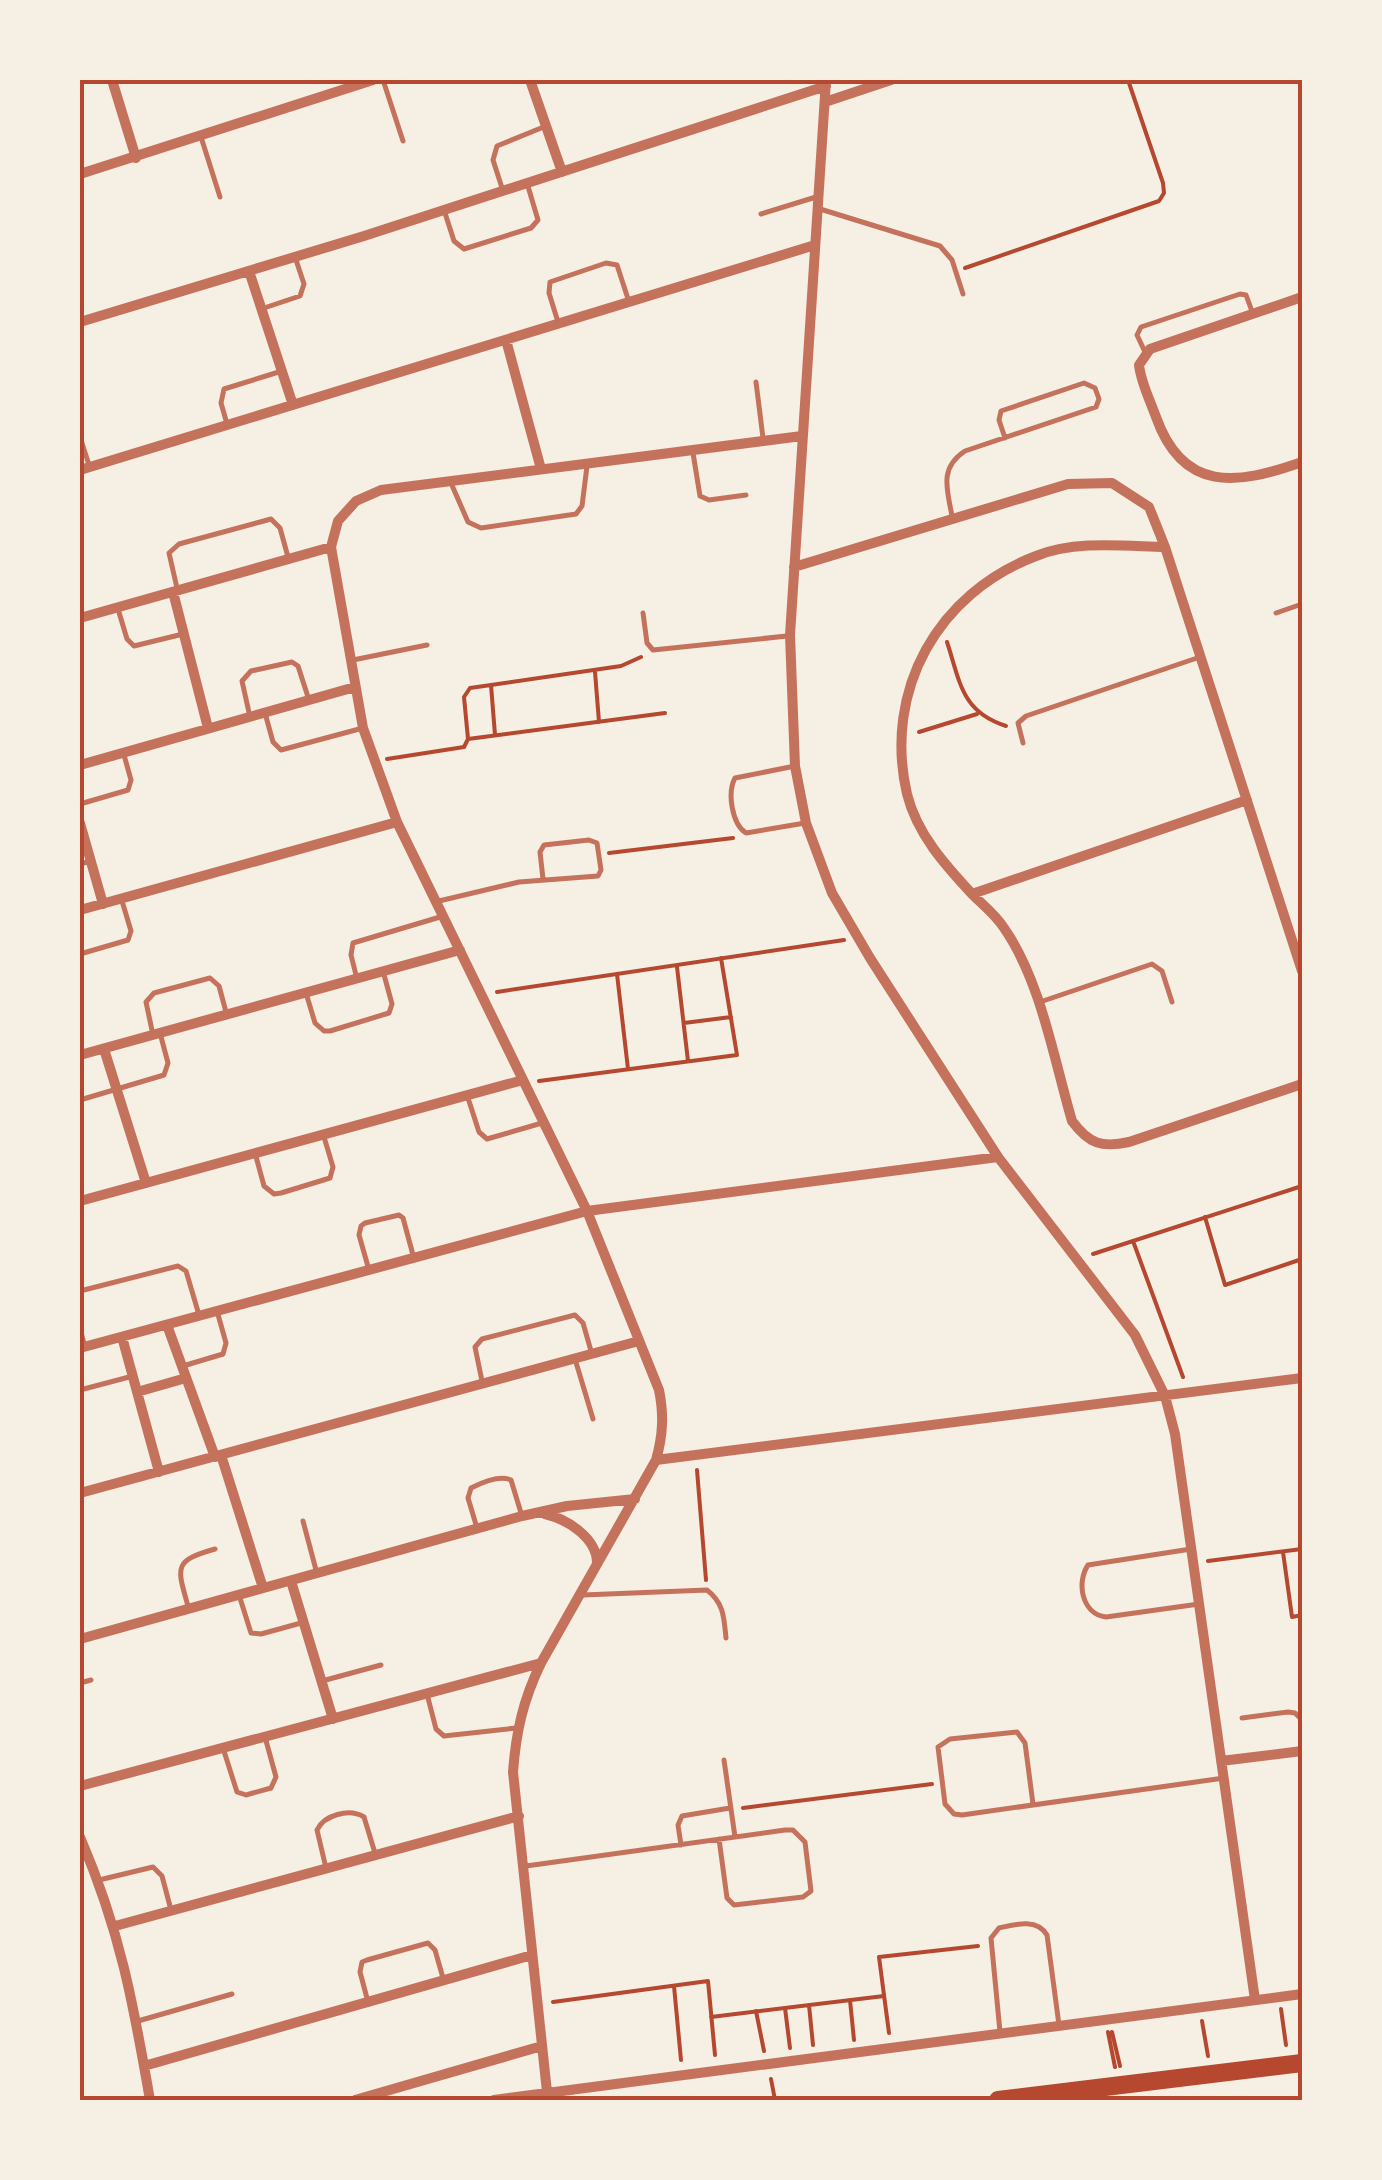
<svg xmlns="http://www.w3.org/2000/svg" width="1382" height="2180" viewBox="0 0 1382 2180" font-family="'IBM Plex Sans',sans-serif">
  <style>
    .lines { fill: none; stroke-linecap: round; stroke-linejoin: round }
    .path { stroke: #b5482f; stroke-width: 4 }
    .service { stroke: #c5725c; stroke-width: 5 }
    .minor { stroke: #c5725c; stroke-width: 10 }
    .primary { stroke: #b5482f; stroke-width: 18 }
    .neatline { fill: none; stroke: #b5482f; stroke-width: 4 }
  </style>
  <rect width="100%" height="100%" fill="#f6efe4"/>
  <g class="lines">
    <path class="path" d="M 965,268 L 1159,201 L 1164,193 L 1163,183 L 1128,80
      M 947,642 C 960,681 961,712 1006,726
      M 595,672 L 599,722
      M 491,685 L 495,735
      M 919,732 L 977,714
      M 468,739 L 665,713
      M 387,759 L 464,747 L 468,739 L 464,697 L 470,688 L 621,666 L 641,657
      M 609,853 L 733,838
      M 677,967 L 688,1061
      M 617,974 L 628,1069
      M 497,992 L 844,940
      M 684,1023 L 731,1017
      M 539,1081 L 737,1055 L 721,958
      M 1205,1217 L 1225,1285 L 1302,1259
      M 1133,1241 L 1183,1377
      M 1093,1254 L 1302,1186
      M 697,1470 L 706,1580
      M 1283,1552 L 1292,1617 L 1302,1615
      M 1208,1561 L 1302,1549
      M 743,1808 L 932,1784
      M 674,1986 L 681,2060
      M 850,2000 L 854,2040
      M 553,2002 L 708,1981 L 715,2055
      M 809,2005 L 813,2045
      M 785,2008 L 790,2048
      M 1281,2009 L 1286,2045
      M 756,2011 L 764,2051
      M 711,2017 L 884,1996
      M 1202,2021 L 1208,2056
      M 1108,2032 L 1115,2067
      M 1112,2032 L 1120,2066
      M 889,2033 L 879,1957 L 978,1946
      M 771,2079 L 775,2100"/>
    <path class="service" d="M 383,80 L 403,141
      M 201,137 L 220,197
      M 503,191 L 493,160 L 497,146 L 546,126
      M 820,209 L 940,246 L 952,260 L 963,294
      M 445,213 L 454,241 L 464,249 L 531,228 L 538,220 L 527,183
      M 761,214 L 816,197
      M 264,308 L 300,296 L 304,284 L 295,257
      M 558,322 L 549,293 L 550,282 L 606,263 L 617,265 L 629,302
      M 1145,352 L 1137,335 L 1141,327 L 1240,294 L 1246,295 L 1253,314
      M 756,382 L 763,438
      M 227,424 L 221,403 L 224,389 L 282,371
      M 80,437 L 90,468
      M 693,453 L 700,496 L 709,500 L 746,495
      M 451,483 L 468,522 L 481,528 L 576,514 L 582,506 L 587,466
      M 952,516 C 947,489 939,468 965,451 L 1096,407 L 1099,399 L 1095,388 L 1084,383 L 1001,411 L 999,420 L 1005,438
      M 177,588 L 169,553 L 179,544 L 271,519 L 280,528 L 288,557
      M 118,609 L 127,639 L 134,646 L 183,634
      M 643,613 L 647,643 L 653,650 L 787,636
      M 1276,613 L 1302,604
      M 353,660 L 427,645
      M 265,713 L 273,742 L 281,750 L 363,728
      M 250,717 L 242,681 L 251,671 L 292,662 L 298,666 L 308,697
      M 1023,743 L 1018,723 L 1026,716 L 1200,657
      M 795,766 L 735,778 C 727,793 732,824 746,833 L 805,823
      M 80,804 L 128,790 L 131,780 L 124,755
      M 80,864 L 91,861
      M 439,901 L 519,882 L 598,876 L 601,870 L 597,843 L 589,840 L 544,845 L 540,852 L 543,879
      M 80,954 L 128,940 L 131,931 L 122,901
      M 357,979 L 351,955 L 353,943 L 440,917
      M 306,993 L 315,1023 L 324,1031 L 330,1031 L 389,1013 L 392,1004 L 383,971
      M 1040,1002 L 1152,964 L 1162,971 L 1172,1002
      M 153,1035 L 146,1002 L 154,993 L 210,978 L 219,986 L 226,1012
      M 468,1098 L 479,1132 L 487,1139 L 542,1123
      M 80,1100 L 164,1075 L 168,1063 L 160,1033
      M 255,1153 L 264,1186 L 274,1194 L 281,1193 L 330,1178 L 333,1167 L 324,1137
      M 369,1270 L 359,1235 L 361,1226 L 365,1223 L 399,1215 L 403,1218 L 413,1255
      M 80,1291 L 178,1266 L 186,1271 L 199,1315
      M 80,1329 L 85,1347
      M 575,1359 L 593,1419
      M 183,1366 L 223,1354 L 226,1343 L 217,1311
      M 482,1381 L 475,1347 L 482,1339 L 575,1315 L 583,1323 L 591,1351
      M 80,1390 L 133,1376
      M 303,1521 L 316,1570
      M 477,1528 L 468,1498 L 471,1488 C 481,1483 500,1475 511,1480 L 521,1513
      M 1191,1549 L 1088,1565 C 1076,1583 1082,1614 1106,1617 L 1199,1604
      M 239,1595 L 251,1633 L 261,1634 L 301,1623
      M 583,1595 L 707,1590 C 724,1603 724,1618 726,1638
      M 188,1606 C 177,1567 173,1561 215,1549
      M 322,1681 L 381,1665
      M 80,1683 L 91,1680
      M 427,1694 L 436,1729 L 444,1736 L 516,1728
      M 1242,1718 L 1288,1712 L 1295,1713 L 1302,1720
      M 223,1748 L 237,1792 L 246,1795 L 271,1788 L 276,1777 L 265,1737
      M 724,1760 L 735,1837
      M 1033,1804 L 1025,1743 L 1017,1732 L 950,1739 L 938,1747 L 945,1804 L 954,1814 L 962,1815 L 1224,1778
      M 681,1845 L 678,1825 L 682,1816 L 730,1808
      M 526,1866 L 785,1830 L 793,1830 L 805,1842 L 811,1891 L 803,1897 L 734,1905 L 727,1898 L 719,1839
      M 326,1868 L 317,1830 C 324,1815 349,1808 364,1817 L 375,1853
      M 99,1880 L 153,1867 L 162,1876 L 171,1910
      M 368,2002 L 360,1972 L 362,1962 L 367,1960 L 428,1943 L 435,1950 L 443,1978
      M 138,2021 L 232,1994
      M 1000,2032 L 991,1938 L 999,1928 C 1016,1924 1037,1918 1047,1935 L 1059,2025"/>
    <path class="minor" d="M 112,80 L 136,158
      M 530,80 L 562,172
      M 826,80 L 790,635 L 795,766 L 806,823 L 832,893 L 870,958 L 998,1157 L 1135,1335 L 1165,1396 L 1175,1434 L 1255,2000
      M 825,102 L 891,80
      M 80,174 L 373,80
      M 249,271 L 293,405
      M 1302,297 L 1150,349 L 1139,365 C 1141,383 1150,400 1156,417 C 1183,493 1237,485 1302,462
      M 80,322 L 364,236 L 826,86
      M 506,340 L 541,469
      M 80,470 L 815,245
      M 1165,547 C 1124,546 1075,540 1036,556 C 938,593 883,690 907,794 C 917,834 945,865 973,895 C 983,905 996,915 1004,928 C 1041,981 1054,1060 1072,1121 C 1089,1144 1102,1148 1129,1142 L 1302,1084
      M 794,567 L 1068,484 L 1112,483 L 1149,507 L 1165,547 L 1302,971
      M 173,592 L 208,728
      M 80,618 L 331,547
      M 80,765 L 355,687
      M 80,823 L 103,904
      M 972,894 L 1247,800
      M 80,910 L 397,822
      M 104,1049 L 146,1183
      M 80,1055 L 460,950
      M 80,1201 L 523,1080
      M 167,1325 L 215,1457
      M 122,1337 L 159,1472
      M 80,1348 L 587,1211 L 998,1157
      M 137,1392 L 186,1378
      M 221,1455 L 263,1588
      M 656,1460 L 1302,1378
      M 80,1493 L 639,1341
      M 545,1514 C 567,1519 597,1538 597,1563
      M 291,1581 L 333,1719
      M 80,1639 L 522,1516 L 567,1506 L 635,1499
      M 1221,1761 L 1302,1751
      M 80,1786 L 541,1663
      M 80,1837 C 120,1930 133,2002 150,2100
      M 115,1926 L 519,1816
      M 144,2066 L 532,1955
      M 547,2092 L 513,1772 C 516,1732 523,1700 541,1663 L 656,1460 C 663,1435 664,1415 659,1390 L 587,1211 L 397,822 L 363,728 L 331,547 L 338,521 L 356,501 L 381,490 L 802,436
      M 355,2100 L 542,2046
      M 494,2100 L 1302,1994"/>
    <path class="primary" d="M 998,2100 L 1302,2063"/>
  </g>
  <rect width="1382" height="2180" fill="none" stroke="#f6efe4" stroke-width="165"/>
  <rect x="82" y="82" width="1218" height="2016" class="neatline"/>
</svg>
